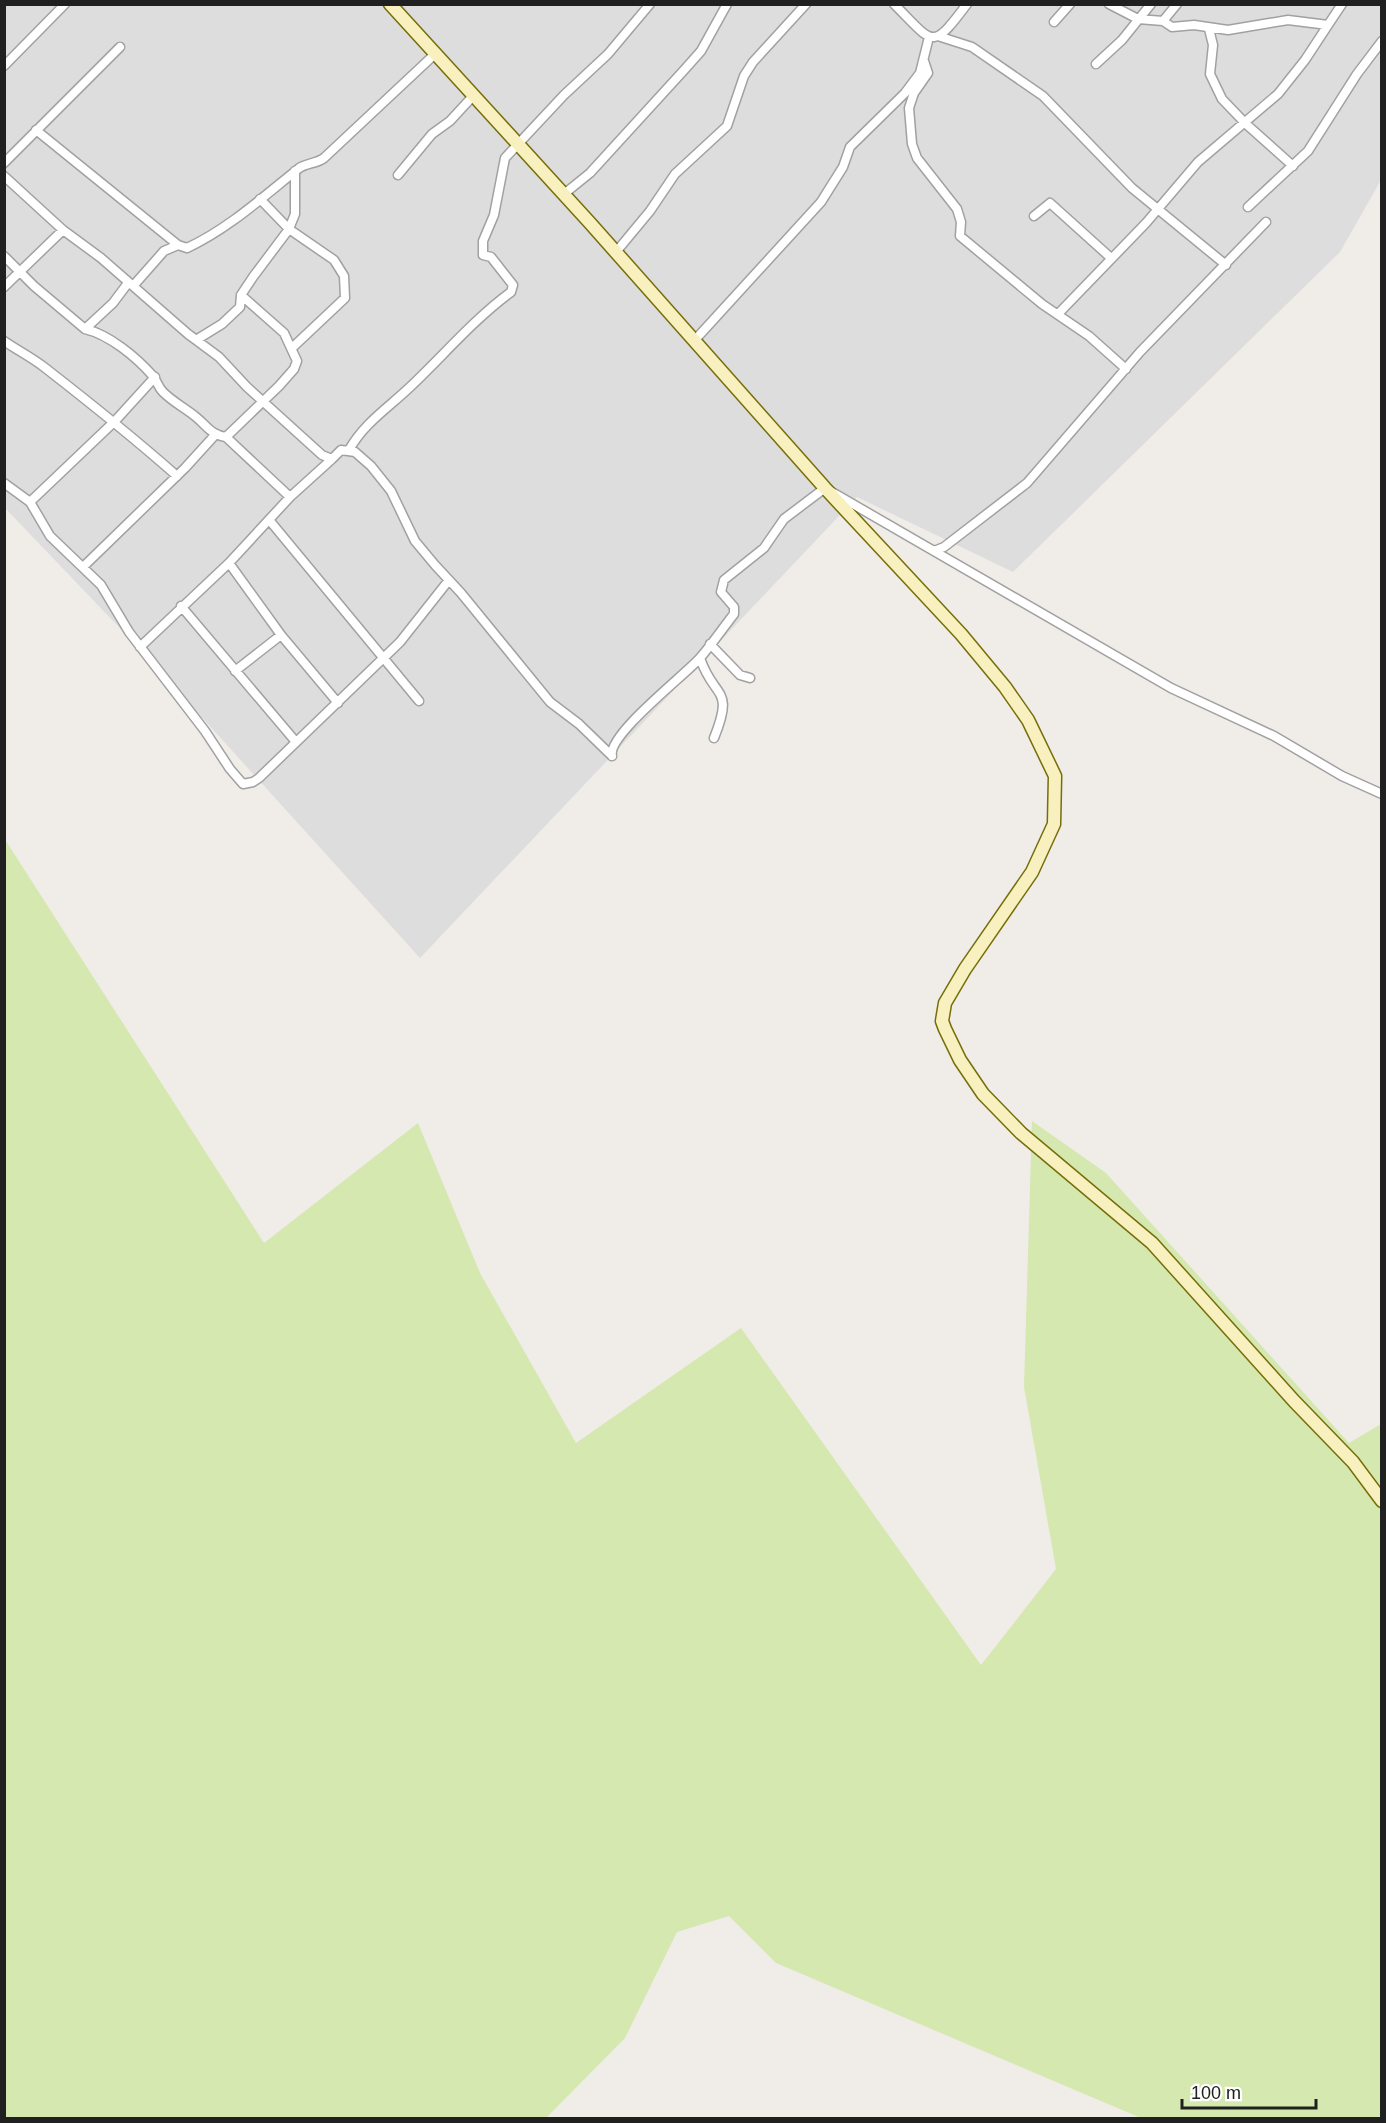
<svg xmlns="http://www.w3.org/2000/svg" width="1386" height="2123" viewBox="0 0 1386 2123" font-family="Helvetica,sans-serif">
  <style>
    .residential { fill: #dedddd }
    .grass { fill: #d5e8af }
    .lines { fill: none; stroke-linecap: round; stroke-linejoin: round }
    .minor-casing { stroke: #a1a1a1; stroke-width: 11 }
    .secondary-casing { stroke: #766e09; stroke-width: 15 }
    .minor { stroke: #fff; stroke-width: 8 }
    .secondary { stroke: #f8f0be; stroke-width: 12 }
  </style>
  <rect width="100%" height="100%" fill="#f0ece7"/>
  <path class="residential" d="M 5,5 L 1381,5 L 1381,180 L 1340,252 L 1013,572 L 857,497 L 420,958 L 139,648 L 5,508 Z"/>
  <path class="grass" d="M 4,838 L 264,1243 L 418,1123 L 480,1273 L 576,1443 L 741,1328 L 981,1665 L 1056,1569 L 1024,1387 L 1032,1121 L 1106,1173 L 1349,1443 L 1381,1424 L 1381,2118 L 1141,2118 L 776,1963 L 729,1916 L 677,1932 L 625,2038 L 546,2118 L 5,2118 Z"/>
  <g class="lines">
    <g class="minor-casing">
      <path id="minor" d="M 894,4 C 934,44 931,52 967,4
        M 1109,4 L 1138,19 L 1163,21 L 1177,4
        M 1163,21 L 1172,27 L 1194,25 L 1228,30 L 1288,20 L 1328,25 L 1342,4
        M 1054,22 L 1070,4
        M 1209,29 L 1213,45 L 1210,74 L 1222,99 L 1246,124 L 1293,166
        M 941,37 L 972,47 L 1043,96 L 1132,188 L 1226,265
        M 924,61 L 928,73 L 914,93 L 909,108 L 912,144 L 917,158 L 957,209 L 961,222 L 960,236 L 1042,304 L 1089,336 L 1126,369
        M 1096,64 L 1122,40 L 1151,4
        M 4,66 L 65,4
        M 36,130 L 178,245
        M 4,163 L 120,47
        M 398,175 L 432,134 L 450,121 L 473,96
        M 4,176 L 63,230 L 101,258 L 188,334 L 219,357 L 247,387 L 322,455 L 332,459 L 341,450 L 355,452 L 371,466 L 391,491 L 415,541 L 435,565 L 461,593 L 550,702 L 579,724 L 612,756
        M 564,194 L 590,173 L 685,69 L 701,51 L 727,4
        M 260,199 L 289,229 L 334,260 L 344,276 L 345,298 L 293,347
        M 1248,207 L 1308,151 L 1357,74 L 1382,41
        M 1034,216 L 1050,203 L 1111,258
        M 616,252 L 650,211 L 675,174 L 727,126 L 744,76 L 753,62 L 806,4
        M 4,256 L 34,286 L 85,329 C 110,335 136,357 153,376 C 157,381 158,387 163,392 C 173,402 185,408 196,417 C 207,426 211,435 226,437 L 290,497
        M 134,285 L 164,251 L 178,245 L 187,248 C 228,229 263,197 298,169 C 305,163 316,164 324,158 L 435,54
        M 4,287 L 63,230
        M 1058,314 L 1146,223 L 1198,162 L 1278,94 L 1305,60 L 1328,25
        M 85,329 L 113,303 L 128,283
        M 196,340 L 222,324 L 240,307 L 241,295 L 253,277 L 289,229 L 295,214 L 295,171
        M 4,341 C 17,350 31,357 44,367 C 89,402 134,438 177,476
        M 694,341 L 821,202 L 843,167 L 850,147 L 905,93 L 920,73 L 929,37
        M 226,437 L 279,386 L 294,369 L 297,361 L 284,333 L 241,295
        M 349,450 C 364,423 388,408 410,387 C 444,355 473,320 511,292 L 513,285 L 491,257 L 483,255 L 483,241 L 494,215 L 505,158 L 564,95 L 608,54 L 650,4
        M 4,483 L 30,502 L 50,536 L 101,585 L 129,632 L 205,731 L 230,769 L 243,784 L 253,782 L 259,778 L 400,642 L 449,580
        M 30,502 L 115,421 L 155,377
        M 270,521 L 419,701
        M 934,551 L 944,547 L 1027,483 L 1140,352 L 1266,222
        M 229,563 L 281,635 L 338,703
        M 83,567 L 185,468 L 215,435
        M 181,606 L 296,742
        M 710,644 L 740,675 L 750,678
        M 140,647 L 229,563 L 290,497 L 332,459
        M 700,658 C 714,700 735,686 714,738
        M 235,671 L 281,635
        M 612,756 C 607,735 685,675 700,658 C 712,644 723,628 734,614 L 734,607 L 721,592 L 724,580 L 764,548 L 784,519 L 825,488 L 1171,688 L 1274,736 L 1342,776 L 1382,794"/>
    </g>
    <g class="secondary-casing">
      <path id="secondary" d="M 390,4 L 590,223 L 825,488 L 961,634 L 1005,687 L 1028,720 L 1055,776 L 1054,824 L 1032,872 L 965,969 L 945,1003 L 942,1021 L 945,1029 L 960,1060 L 983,1094 L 1021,1133 L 1152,1243 L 1294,1401 L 1353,1462 L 1382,1501"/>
    </g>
    <use href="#minor" class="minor"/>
    <use href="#secondary" class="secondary"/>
  </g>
  <rect width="1386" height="2123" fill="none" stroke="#202020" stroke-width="12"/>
  <path d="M1182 2099v9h134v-9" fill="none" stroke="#202020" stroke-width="3"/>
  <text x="1191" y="2099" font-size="18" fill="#202020" stroke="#ffffff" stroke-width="4.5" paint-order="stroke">100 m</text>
</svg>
